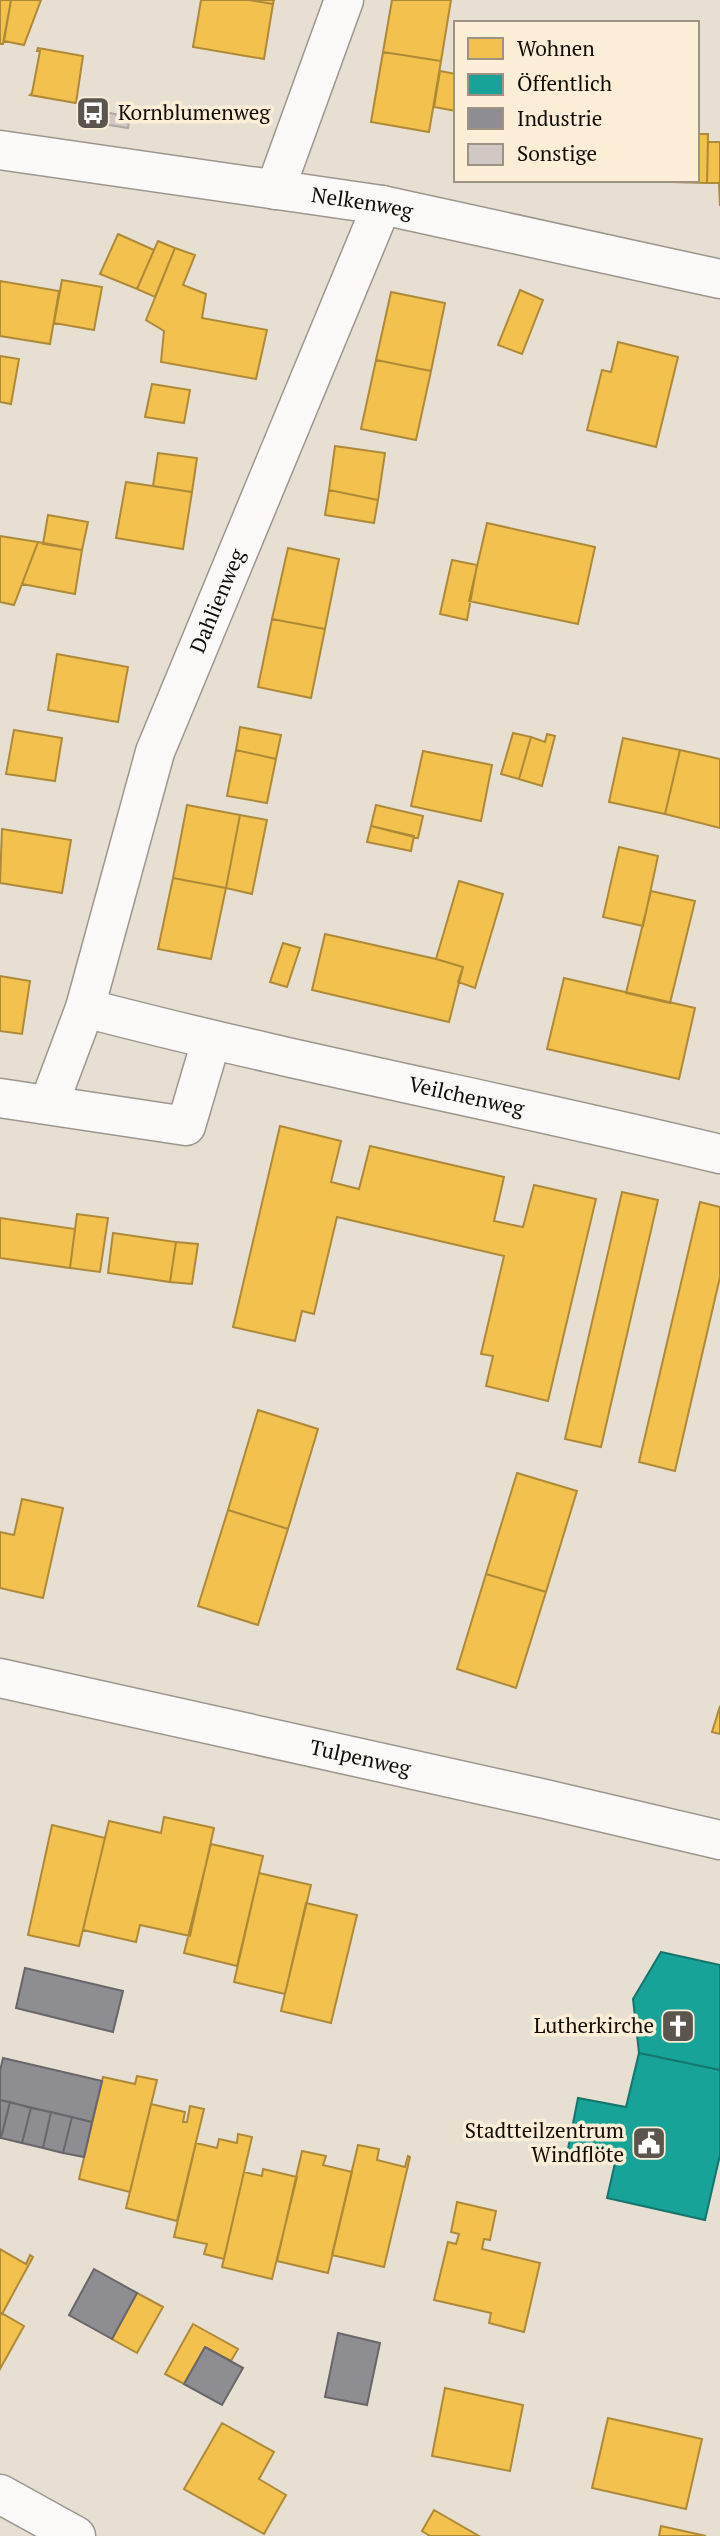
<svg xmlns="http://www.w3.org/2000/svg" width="720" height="2536" viewBox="0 0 720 2536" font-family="'PT Serif',serif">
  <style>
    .homes { fill: #f2c14e; stroke: #ae8a38; stroke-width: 2 }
    .public { fill: #17a398; stroke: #15756c; stroke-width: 2 }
    .industry { fill: #8d8d92; stroke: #686668; stroke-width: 2 }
    .building { fill: #d1c8c3; stroke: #b0a7a3; stroke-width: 2 }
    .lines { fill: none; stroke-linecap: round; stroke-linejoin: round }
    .minor-casing { stroke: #9d968d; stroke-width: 41 }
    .minor { stroke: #fbfaf8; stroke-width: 38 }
    .labels { text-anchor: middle; stroke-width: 7; stroke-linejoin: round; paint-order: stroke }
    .poi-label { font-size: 21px; fill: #100b05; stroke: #fdeed7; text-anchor: end }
    .street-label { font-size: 21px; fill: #100b05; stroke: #fdeed7 }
  </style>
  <rect width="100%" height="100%" fill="#e7dfd2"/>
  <path class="homes" d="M 0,0 L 11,0 L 3,44 L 0,44 Z
    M 11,0 L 41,0 L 24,45 L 4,41 Z
    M 201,0 L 249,0 L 273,4 L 264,59 L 193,47 Z
    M 249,0 L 274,0 L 273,4 Z
    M 392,0 L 451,0 L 441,61 L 383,52 Z
    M 38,48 L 83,56 L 76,103 L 30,95 L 32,93 L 40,51 L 37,51 Z
    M 383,52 L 441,61 L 429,132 L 371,122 Z
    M 440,71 L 456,74 L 456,111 L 434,107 Z
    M 697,134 L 708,134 L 707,183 L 673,182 L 673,180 L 697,180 Z
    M 708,142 L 720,142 L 720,206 L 719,183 L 707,183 Z
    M 118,234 L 154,250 L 137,289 L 100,274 Z
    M 158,241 L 175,248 L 155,297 L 137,289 Z
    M 175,248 L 195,255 L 183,285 L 206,294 L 202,318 L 267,330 L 256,379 L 161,362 L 164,331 L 146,320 Z
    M 62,280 L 102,287 L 94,330 L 54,323 Z
    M 0,281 L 59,291 L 50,344 L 0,336 Z
    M 520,290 L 543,300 L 522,354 L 498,345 Z
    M 391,292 L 445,303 L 431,371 L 376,360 Z
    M 618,342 L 678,357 L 656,447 L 587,430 L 602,370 L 611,372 Z
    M 0,356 L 19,359 L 11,404 L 0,402 Z
    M 376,360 L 431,371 L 416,440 L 361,429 Z
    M 152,384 L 190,390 L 184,423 L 145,417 Z
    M 335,446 L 385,453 L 378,500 L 329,490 Z
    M 158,453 L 197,458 L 192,492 L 153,486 Z
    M 126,482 L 192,492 L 183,549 L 116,538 Z
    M 329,490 L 378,500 L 374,523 L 325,515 Z
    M 48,515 L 88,522 L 82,550 L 43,544 Z
    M 487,523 L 595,547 L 578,624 L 469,601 Z
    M 0,536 L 38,542 L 14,605 L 0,602 Z
    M 38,542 L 82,550 L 75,594 L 22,584 Z
    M 288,548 L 339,559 L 325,629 L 272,619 Z
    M 452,560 L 477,565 L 467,620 L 440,614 Z
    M 272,619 L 325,629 L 311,698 L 258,687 Z
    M 57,654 L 128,667 L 118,722 L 48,710 Z
    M 240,727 L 281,735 L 276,759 L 236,750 Z
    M 14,730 L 62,738 L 55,781 L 6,774 Z
    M 513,733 L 531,737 L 519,779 L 501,774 Z
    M 547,734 L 555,736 L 542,786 L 519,779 L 531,737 L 545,742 Z
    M 623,738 L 680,750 L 665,814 L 609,802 Z
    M 236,750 L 276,759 L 267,803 L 227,796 Z
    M 680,750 L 720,759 L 720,828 L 665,814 Z
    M 423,751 L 492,765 L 481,821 L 411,806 Z
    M 187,805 L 240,815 L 226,888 L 173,878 Z
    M 376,805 L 423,816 L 418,838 L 371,826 Z
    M 240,815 L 267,820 L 252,894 L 226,888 Z
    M 371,826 L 414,836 L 411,851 L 367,842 Z
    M 2,829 L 71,840 L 62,893 L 0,883 Z
    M 619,847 L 658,856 L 643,926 L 603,917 Z
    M 173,878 L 226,888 L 211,959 L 158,949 Z
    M 459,881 L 503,894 L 475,988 L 458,982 L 463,967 L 436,959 Z
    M 651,891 L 695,901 L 670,1003 L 626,993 Z
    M 325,934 L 436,959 L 463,967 L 449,1022 L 312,990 Z
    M 283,943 L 300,948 L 287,987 L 270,982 Z
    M 0,976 L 30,981 L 22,1034 L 0,1031 Z
    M 564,978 L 695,1008 L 679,1079 L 547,1049 Z
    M 280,1126 L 341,1141 L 331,1182 L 359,1189 L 370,1146 L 504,1177 L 494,1221 L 523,1227 L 534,1185 L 596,1199 L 548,1401 L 486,1386 L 493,1356 L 481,1354 L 504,1256 L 337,1217 L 314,1314 L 302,1311 L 295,1341 L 233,1327 Z
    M 622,1192 L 658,1200 L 601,1447 L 565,1439 Z
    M 700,1202 L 720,1207 L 720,1277 L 675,1471 L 639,1462 Z
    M 77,1214 L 108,1218 L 100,1272 L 70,1268 Z
    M 0,1218 L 75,1229 L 70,1268 L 0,1258 Z
    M 113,1233 L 176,1242 L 170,1282 L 108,1273 Z
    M 176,1242 L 198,1244 L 192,1284 L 170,1282 Z
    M 258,1410 L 318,1429 L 288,1529 L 228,1510 Z
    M 517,1473 L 577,1491 L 546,1592 L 486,1574 Z
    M 22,1499 L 63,1508 L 43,1598 L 0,1588 L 0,1532 L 14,1535 Z
    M 228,1510 L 288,1529 L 258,1625 L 198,1606 Z
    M 486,1574 L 546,1592 L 516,1688 L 457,1669 Z
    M 720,1706 L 720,1734 L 712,1732 Z
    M 164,1817 L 214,1828 L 190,1936 L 140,1925 L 136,1942 L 83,1930 L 109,1821 L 161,1833 Z
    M 52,1825 L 105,1838 L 79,1946 L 28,1935 Z
    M 211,1844 L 263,1856 L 237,1966 L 184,1953 Z
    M 259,1873 L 311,1885 L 285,1994 L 234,1982 Z
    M 306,1903 L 357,1915 L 331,2023 L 281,2011 Z
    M 137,2076 L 157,2080 L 130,2192 L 79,2179 L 103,2077 L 135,2084 Z
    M 151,2104 L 185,2112 L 183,2122 L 187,2122 L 190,2106 L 204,2109 L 177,2221 L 126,2208 Z
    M 238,2134 L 252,2137 L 224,2259 L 204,2254 L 207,2244 L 174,2237 L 196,2143 L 217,2148 L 219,2139 L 237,2143 Z
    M 358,2145 L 379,2149 L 377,2160 L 405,2167 L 408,2156 L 410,2157 L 384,2267 L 332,2255 Z
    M 302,2151 L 326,2156 L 323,2165 L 352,2172 L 328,2273 L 277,2261 Z
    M 263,2169 L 297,2177 L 272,2279 L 222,2267 L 244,2172 L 262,2176 Z
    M 457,2202 L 496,2211 L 490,2240 L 484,2239 L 482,2249 L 540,2263 L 524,2332 L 489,2323 L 491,2313 L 434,2300 L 448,2242 L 456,2244 L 459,2234 L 451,2232 Z
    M 0,2249 L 26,2264 L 30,2255 L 33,2257 L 2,2314 L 0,2312 Z
    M 137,2293 L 163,2307 L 137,2353 L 112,2339 Z
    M 0,2312 L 24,2326 L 0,2369 Z
    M 193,2324 L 238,2349 L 231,2361 L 205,2347 L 184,2384 L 165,2374 Z
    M 445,2388 L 523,2405 L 510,2471 L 432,2456 Z
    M 608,2418 L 702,2439 L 686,2509 L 592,2488 Z
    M 222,2423 L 274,2452 L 259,2479 L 286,2495 L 264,2534 L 184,2489 Z
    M 434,2510 L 479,2536 L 430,2536 L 422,2531 Z
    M 661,2526 L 706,2536 L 659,2536 Z"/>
  <path class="public" d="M 661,1952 L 720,1965 L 720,2070 L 639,2053 L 633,1999 Z
    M 639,2053 L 720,2070 L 720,2155 L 705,2220 L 607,2198 L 615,2163 L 567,2154 L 578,2098 L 626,2107 Z"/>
  <path class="industry" d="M 25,1968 L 123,1991 L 113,2032 L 16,2008 Z
    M 3,2058 L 102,2081 L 92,2122 L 0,2100 L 0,2071 Z
    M 0,2100 L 10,2102 L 1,2138 L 0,2138 Z
    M 10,2102 L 31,2108 L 22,2143 L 1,2138 Z
    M 31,2108 L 51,2112 L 43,2148 L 22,2143 Z
    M 51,2112 L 72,2117 L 63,2153 L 43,2148 Z
    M 72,2117 L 92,2122 L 84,2157 L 63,2153 Z
    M 94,2269 L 137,2293 L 112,2339 L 69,2315 Z
    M 338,2333 L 380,2343 L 367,2405 L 325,2397 Z
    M 205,2347 L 243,2368 L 222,2405 L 184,2384 Z"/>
  <path class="building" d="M 105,112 L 130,117 L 128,128 L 102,124 Z"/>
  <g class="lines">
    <g class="minor-casing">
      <g id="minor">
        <path id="s1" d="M 0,150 L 382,205 L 720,279"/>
        <path d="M 275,190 L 344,0"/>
        <path id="s2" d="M 85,1008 L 155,752 L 382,205"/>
        <path d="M 0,1098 L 186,1126 L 211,1041"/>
        <path id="s3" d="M 49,1104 L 85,1008 C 295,1063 509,1103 720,1154"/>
        <path id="s4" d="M 0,1678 L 545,1799 L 720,1840"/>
        <path d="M 0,2494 L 76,2536"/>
      </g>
    </g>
    <use href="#minor" class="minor"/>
  </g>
  <defs>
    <g id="bus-square" transform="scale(1.75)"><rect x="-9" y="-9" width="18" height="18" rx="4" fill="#5b554d" stroke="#fdeed7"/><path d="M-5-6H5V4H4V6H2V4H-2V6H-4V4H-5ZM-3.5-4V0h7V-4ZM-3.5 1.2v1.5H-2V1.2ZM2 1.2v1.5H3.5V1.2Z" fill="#fff"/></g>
    <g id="church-square" transform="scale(1.75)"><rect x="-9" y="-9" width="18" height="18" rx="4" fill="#5b554d" stroke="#fdeed7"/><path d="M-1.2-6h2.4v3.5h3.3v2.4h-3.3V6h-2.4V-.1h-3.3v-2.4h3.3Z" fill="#fff"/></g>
    <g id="civic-square" transform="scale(1.75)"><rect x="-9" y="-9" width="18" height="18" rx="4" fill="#5b554d" stroke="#fdeed7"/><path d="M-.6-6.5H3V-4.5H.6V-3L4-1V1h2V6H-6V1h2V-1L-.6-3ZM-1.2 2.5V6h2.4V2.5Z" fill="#fff"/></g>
  </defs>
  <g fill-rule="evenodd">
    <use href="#bus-square" x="93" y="113"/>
    <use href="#church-square" x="678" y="2026"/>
    <use href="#civic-square" x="649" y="2143"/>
  </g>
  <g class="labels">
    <g class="poi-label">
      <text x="118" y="120" text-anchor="start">Kornblumenweg</text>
      <text x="654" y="2033">Lutherkirche</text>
      <text x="624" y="2138">Stadtteilzentrum<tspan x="624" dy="24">Windflöte</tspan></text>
    </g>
    <g class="street-label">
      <text dy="7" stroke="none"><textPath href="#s1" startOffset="366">Nelkenweg</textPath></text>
      <text dy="7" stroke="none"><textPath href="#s2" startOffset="429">Dahlienweg</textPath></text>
      <text dy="7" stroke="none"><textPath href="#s3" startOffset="494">Veilchenweg</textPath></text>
      <text dy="7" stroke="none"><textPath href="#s4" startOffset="369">Tulpenweg</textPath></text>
    </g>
  </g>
  <rect x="454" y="21" width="245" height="161" fill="#fdeed7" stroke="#9e9383" stroke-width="2"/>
  <rect x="468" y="38" width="35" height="21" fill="#f2c14e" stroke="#9e9383" stroke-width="2"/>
  <text x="517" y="56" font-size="21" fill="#100b05">Wohnen</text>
  <rect x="468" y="74" width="35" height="21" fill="#17a398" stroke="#9e9383" stroke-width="2"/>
  <text x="517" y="91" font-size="21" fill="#100b05">Öffentlich</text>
  <rect x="468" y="108" width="35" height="21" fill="#8d8d92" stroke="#9e9383" stroke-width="2"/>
  <text x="517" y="126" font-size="21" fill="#100b05">Industrie</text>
  <rect x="468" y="144" width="35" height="21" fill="#d1c8c3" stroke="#9e9383" stroke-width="2"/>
  <text x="517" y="161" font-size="21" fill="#100b05">Sonstige</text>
</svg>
